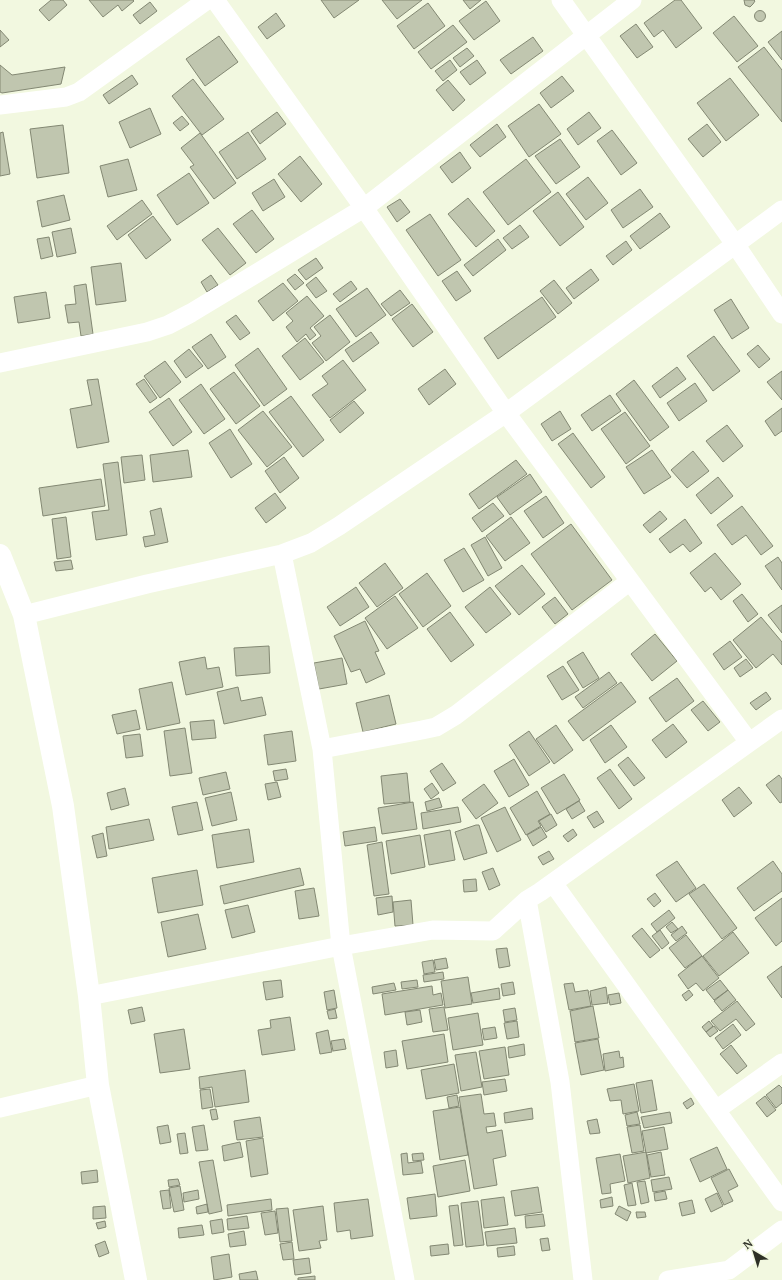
<svg xmlns="http://www.w3.org/2000/svg" width="782" height="1280" viewBox="0 0 782 1280" font-family="'PT Serif',serif">
  <style>
    .building { fill: #c0c6af; stroke: #838873 }
    .lines { fill: none; stroke-linecap: round; stroke-linejoin: round }
    .minor { stroke: #fff; stroke-width: 19 }
    .tertiary { stroke: #fff; stroke-width: 22 }
  </style>
  <rect width="100%" height="100%" fill="#f2f8e0"/>
  <path class="building" d="M 51,0 L 63,0 L 67,5 L 49,21 L 39,10 Z
    M 89,0 L 133,0 L 134,1 L 122,11 L 118,5 L 103,17 Z
    M 321,0 L 359,0 L 334,18 Z
    M 382,0 L 422,0 L 397,19 Z
    M 463,0 L 481,0 L 470,9 Z
    M 675,0 L 681,0 L 702,28 L 676,48 L 663,30 L 654,37 L 644,23 Z
    M 744,0 L 754,0 L 755,1 L 753,4 L 750,7 L 745,5 Z
    M 486,1 L 500,21 L 474,40 L 459,21 Z
    M 150,2 L 157,11 L 140,24 L 133,15 Z
    M 428,3 L 445,26 L 414,49 L 397,26 Z
    M754.5 16a5.5 5.5 0 1 1 11 0a5.5 5.5 0 1 1-11 0Z
    M 276,13 L 285,26 L 267,39 L 258,27 Z
    M 734,16 L 758,46 L 737,62 L 713,33 Z
    M 636,24 L 653,47 L 637,58 L 620,36 Z
    M 453,25 L 467,42 L 431,69 L 418,52 Z
    M 0,30 L 9,40 L 0,47 Z
    M 782,31 L 782,60 L 768,42 Z
    M 219,36 L 238,62 L 205,86 L 186,59 Z
    M 533,37 L 543,51 L 511,74 L 500,60 Z
    M 764,47 L 782,70 L 782,122 L 738,67 Z
    M 467,48 L 474,56 L 460,67 L 453,58 Z
    M 450,60 L 457,70 L 443,81 L 435,71 Z
    M 477,60 L 486,73 L 470,85 L 460,72 Z
    M 0,65 L 12,75 L 65,67 L 61,84 L 2,93 L 0,92 Z
    M 132,75 L 138,84 L 109,104 L 103,95 Z
    M 562,76 L 574,91 L 551,108 L 540,93 Z
    M 730,78 L 759,115 L 726,141 L 697,103 Z
    M 193,79 L 224,119 L 202,135 L 172,96 Z
    M 448,80 L 465,100 L 453,111 L 436,90 Z
    M 539,104 L 561,134 L 529,157 L 508,126 Z
    M 150,108 L 161,134 L 130,148 L 119,122 Z
    M 277,112 L 286,124 L 260,144 L 251,131 Z
    M 589,112 L 601,128 L 578,145 L 567,129 Z
    M 182,116 L 189,124 L 180,131 L 173,123 Z
    M 497,124 L 506,137 L 480,157 L 470,145 Z
    M 707,124 L 721,142 L 703,157 L 688,139 Z
    M 63,125 L 69,173 L 37,178 L 30,129 Z
    M 612,130 L 637,163 L 621,175 L 597,141 Z
    M 3,132 L 10,174 L 0,176 L 0,133 Z
    M 248,132 L 266,159 L 237,179 L 219,152 Z
    M 200,133 L 236,183 L 214,199 L 190,167 L 194,165 L 181,148 Z
    M 560,139 L 580,167 L 556,184 L 535,156 Z
    M 460,152 L 471,168 L 452,183 L 440,167 Z
    M 300,156 L 322,184 L 301,202 L 278,174 Z
    M 128,159 L 137,190 L 108,197 L 100,166 Z
    M 526,159 L 551,192 L 508,225 L 483,192 Z
    M 189,173 L 209,203 L 177,225 L 157,195 Z
    M 588,177 L 608,203 L 586,220 L 566,194 Z
    M 274,179 L 285,197 L 263,211 L 252,193 Z
    M 640,189 L 653,207 L 623,228 L 611,210 Z
    M 558,192 L 584,227 L 560,246 L 533,211 Z
    M 64,195 L 70,220 L 42,227 L 37,201 Z
    M 468,198 L 495,231 L 476,247 L 448,214 Z
    M 400,199 L 410,212 L 397,222 L 387,207 Z
    M 142,200 L 152,214 L 117,240 L 107,226 Z
    M 252,210 L 274,239 L 256,253 L 233,224 Z
    M 660,213 L 670,227 L 640,249 L 630,236 Z
    M 430,214 L 461,260 L 438,276 L 406,230 Z
    M 153,216 L 171,240 L 146,259 L 128,235 Z
    M 520,225 L 529,237 L 512,249 L 503,238 Z
    M 71,228 L 76,253 L 57,257 L 52,232 Z
    M 218,228 L 246,263 L 230,275 L 202,240 Z
    M 49,237 L 53,256 L 41,259 L 37,239 Z
    M 498,239 L 506,250 L 473,276 L 464,265 Z
    M 626,241 L 632,250 L 613,265 L 606,256 Z
    M 316,258 L 323,268 L 306,280 L 298,270 Z
    M 121,263 L 126,301 L 96,305 L 91,267 Z
    M 591,269 L 599,280 L 574,299 L 566,288 Z
    M 457,271 L 471,291 L 456,301 L 442,281 Z
    M 295,274 L 304,283 L 295,290 L 287,280 Z
    M 211,275 L 218,285 L 207,292 L 201,282 Z
    M 316,277 L 327,291 L 316,298 L 306,285 Z
    M 554,280 L 572,303 L 558,314 L 540,291 Z
    M 351,281 L 357,289 L 340,302 L 333,294 Z
    M 283,283 L 298,301 L 273,321 L 258,301 Z
    M 86,284 L 93,334 L 81,336 L 79,322 L 68,323 L 65,305 L 76,304 L 74,286 Z
    M 367,288 L 386,315 L 356,337 L 336,309 Z
    M 400,290 L 410,303 L 391,316 L 381,304 Z
    M 46,292 L 50,318 L 18,323 L 14,297 Z
    M 307,296 L 324,316 L 310,328 L 316,335 L 310,340 L 306,334 L 297,342 L 286,327 L 293,321 L 286,313 Z
    M 542,297 L 556,317 L 498,359 L 484,338 Z
    M 731,299 L 749,328 L 732,339 L 714,310 Z
    M 412,304 L 433,332 L 413,347 L 392,319 Z
    M 236,315 L 250,333 L 240,340 L 226,322 Z
    M 330,315 L 350,342 L 326,361 L 312,343 L 321,336 L 314,327 Z
    M 371,332 L 379,343 L 353,362 L 345,350 Z
    M 211,334 L 226,357 L 208,369 L 192,347 Z
    M 714,336 L 740,371 L 713,391 L 687,356 Z
    M 305,338 L 324,362 L 300,380 L 282,356 Z
    M 758,345 L 770,359 L 759,368 L 747,354 Z
    M 258,348 L 287,389 L 264,406 L 235,365 Z
    M 189,349 L 203,366 L 186,378 L 174,361 Z
    M 343,360 L 366,390 L 330,418 L 312,395 L 328,384 L 322,376 Z
    M 165,361 L 181,382 L 160,398 L 144,376 Z
    M 677,367 L 686,379 L 660,398 L 652,386 Z
    M 445,369 L 456,384 L 429,405 L 418,389 Z
    M 782,371 L 782,400 L 767,382 Z
    M 234,372 L 260,406 L 236,424 L 210,389 Z
    M 98,379 L 109,442 L 77,448 L 70,409 L 92,405 L 87,380 Z
    M 144,379 L 157,398 L 150,403 L 136,384 Z
    M 634,380 L 669,427 L 650,441 L 616,394 Z
    M 695,383 L 707,401 L 679,421 L 667,403 Z
    M 201,384 L 225,419 L 204,434 L 179,400 Z
    M 610,395 L 621,411 L 592,431 L 581,415 Z
    M 291,396 L 324,440 L 303,457 L 269,412 Z
    M 169,398 L 192,432 L 173,446 L 149,412 Z
    M 354,401 L 364,413 L 340,433 L 330,420 Z
    M 782,408 L 782,431 L 775,436 L 765,421 Z
    M 263,411 L 292,447 L 267,467 L 238,430 Z
    M 560,411 L 571,429 L 552,441 L 541,424 Z
    M 625,412 L 650,446 L 626,464 L 601,429 Z
    M 727,425 L 743,446 L 723,462 L 706,441 Z
    M 230,429 L 252,464 L 231,478 L 209,443 Z
    M 573,433 L 605,477 L 591,488 L 558,444 Z
    M 188,450 L 192,477 L 153,482 L 150,455 Z
    M 652,450 L 671,477 L 644,494 L 626,467 Z
    M 693,451 L 709,471 L 687,488 L 671,470 Z
    M 142,455 L 145,480 L 124,483 L 121,457 Z
    M 284,457 L 299,478 L 280,493 L 265,471 Z
    M 516,460 L 527,474 L 479,509 L 469,494 Z
    M 118,462 L 127,535 L 96,540 L 92,512 L 109,510 L 103,464 Z
    M 530,474 L 542,492 L 510,515 L 497,497 Z
    M 718,477 L 733,496 L 711,514 L 696,495 Z
    M 101,479 L 105,506 L 43,516 L 39,488 Z
    M 275,493 L 286,508 L 266,523 L 255,508 Z
    M 546,496 L 564,523 L 543,538 L 524,511 Z
    M 493,503 L 504,516 L 482,532 L 472,518 Z
    M 742,506 L 773,546 L 761,555 L 746,535 L 732,545 L 717,525 Z
    M 161,508 L 168,542 L 145,547 L 143,537 L 155,535 L 150,511 Z
    M 660,511 L 667,519 L 650,533 L 643,525 Z
    M 66,517 L 71,557 L 57,559 L 52,519 Z
    M 511,517 L 530,543 L 505,561 L 486,536 Z
    M 685,519 L 702,543 L 690,552 L 683,544 L 670,553 L 659,539 Z
    M 571,524 L 612,580 L 572,610 L 531,554 Z
    M 485,537 L 502,568 L 488,576 L 471,545 Z
    M 464,548 L 484,580 L 463,592 L 444,560 Z
    M 715,553 L 741,584 L 721,600 L 711,587 L 705,592 L 690,573 Z
    M 778,557 L 782,563 L 782,590 L 765,566 Z
    M 71,560 L 73,569 L 56,571 L 54,562 Z
    M 385,563 L 403,588 L 377,607 L 359,583 Z
    M 522,565 L 545,594 L 519,615 L 495,586 Z
    M 427,573 L 451,606 L 423,627 L 399,594 Z
    M 356,587 L 369,607 L 340,626 L 327,607 Z
    M 490,587 L 511,614 L 486,633 L 465,607 Z
    M 742,594 L 758,614 L 748,622 L 733,601 Z
    M 395,596 L 418,628 L 387,649 L 365,618 Z
    M 555,597 L 568,614 L 555,624 L 542,607 Z
    M 782,605 L 782,633 L 768,615 Z
    M 450,612 L 474,645 L 451,662 L 427,629 Z
    M 761,617 L 782,642 L 782,665 L 773,654 L 756,668 L 733,640 Z
    M 365,621 L 379,651 L 375,652 L 385,674 L 366,683 L 360,669 L 351,672 L 334,636 Z
    M 655,634 L 677,661 L 652,681 L 631,654 Z
    M 730,641 L 742,657 L 724,670 L 713,654 Z
    M 269,646 L 270,673 L 236,676 L 234,648 Z
    M 583,652 L 599,678 L 583,688 L 567,662 Z
    M 205,657 L 207,669 L 219,667 L 223,687 L 186,695 L 179,662 Z
    M 342,658 L 347,684 L 319,689 L 314,663 Z
    M 746,659 L 753,668 L 740,677 L 734,668 Z
    M 563,666 L 579,690 L 562,700 L 547,676 Z
    M 609,672 L 617,683 L 583,708 L 575,697 Z
    M 677,678 L 694,701 L 666,722 L 649,698 Z
    M 172,682 L 180,723 L 147,730 L 139,689 Z
    M 621,682 L 636,702 L 583,741 L 568,721 Z
    M 238,687 L 241,701 L 262,697 L 266,715 L 224,724 L 217,692 Z
    M 766,692 L 771,699 L 756,710 L 750,703 Z
    M 389,695 L 396,724 L 363,732 L 356,703 Z
    M 703,701 L 720,722 L 708,731 L 691,710 Z
    M 136,710 L 140,729 L 117,734 L 112,715 Z
    M 214,720 L 216,738 L 192,740 L 190,722 Z
    M 673,724 L 687,742 L 666,758 L 652,740 Z
    M 556,725 L 573,750 L 554,764 L 536,739 Z
    M 611,725 L 627,747 L 605,763 L 590,740 Z
    M 185,728 L 192,773 L 170,776 L 164,731 Z
    M 292,731 L 296,761 L 268,765 L 264,735 Z
    M 529,731 L 550,762 L 529,776 L 509,745 Z
    M 140,734 L 143,756 L 126,758 L 123,736 Z
    M 628,757 L 645,778 L 634,786 L 618,765 Z
    M 514,759 L 529,785 L 509,797 L 494,771 Z
    M 442,763 L 456,783 L 443,791 L 430,771 Z
    M 286,769 L 288,779 L 275,781 L 273,771 Z
    M 610,769 L 632,799 L 619,809 L 597,778 Z
    M 226,772 L 230,789 L 203,795 L 199,778 Z
    M 407,773 L 410,802 L 384,804 L 381,776 Z
    M 564,774 L 580,800 L 557,814 L 541,788 Z
    M 779,775 L 782,779 L 782,802 L 780,803 L 766,785 Z
    M 277,782 L 281,797 L 268,800 L 265,784 Z
    M 432,783 L 439,793 L 431,799 L 424,789 Z
    M 484,784 L 498,803 L 476,819 L 462,800 Z
    M 739,787 L 752,803 L 734,817 L 722,800 Z
    M 125,788 L 129,805 L 111,810 L 107,793 Z
    M 537,791 L 550,814 L 538,821 L 541,826 L 526,835 L 510,808 Z
    M 231,792 L 237,820 L 212,826 L 205,798 Z
    M 439,798 L 442,807 L 427,811 L 425,802 Z
    M 579,801 L 585,811 L 572,819 L 566,809 Z
    M 197,802 L 203,830 L 178,835 L 172,807 Z
    M 413,802 L 417,829 L 382,834 L 378,808 Z
    M 458,807 L 461,822 L 423,829 L 421,813 Z
    M 505,807 L 521,840 L 497,852 L 481,818 Z
    M 597,811 L 604,822 L 594,828 L 587,817 Z
    M 551,814 L 557,825 L 546,832 L 539,821 Z
    M 149,819 L 154,840 L 109,849 L 106,827 Z
    M 476,825 L 479,825 L 487,853 L 464,860 L 455,832 Z
    M 375,827 L 377,841 L 345,846 L 343,832 Z
    M 541,827 L 547,837 L 533,846 L 527,835 Z
    M 249,829 L 254,862 L 217,868 L 212,835 Z
    M 573,829 L 577,835 L 568,842 L 563,836 Z
    M 450,830 L 455,860 L 429,865 L 424,835 Z
    M 103,833 L 107,856 L 97,858 L 92,836 Z
    M 420,835 L 425,867 L 391,874 L 386,841 Z
    M 382,842 L 389,894 L 374,896 L 367,845 Z
    M 549,851 L 554,859 L 543,865 L 538,857 Z
    M 677,861 L 696,888 L 676,902 L 656,875 Z
    M 773,861 L 782,874 L 782,891 L 754,911 L 737,888 Z
    M 300,868 L 304,885 L 224,904 L 220,886 Z
    M 493,868 L 500,885 L 489,890 L 482,872 Z
    M 197,870 L 203,905 L 158,913 L 152,878 Z
    M 476,879 L 477,891 L 464,892 L 463,880 Z
    M 704,884 L 737,928 L 722,939 L 689,894 Z
    M 314,888 L 319,916 L 299,919 L 295,891 Z
    M 655,893 L 661,901 L 654,907 L 647,899 Z
    M 392,896 L 393,912 L 378,915 L 376,898 Z
    M 782,898 L 782,941 L 776,946 L 755,918 Z
    M 411,900 L 413,925 L 395,926 L 393,902 Z
    M 248,905 L 255,932 L 232,938 L 225,910 Z
    M 669,910 L 675,918 L 657,932 L 651,924 Z
    M 198,914 L 206,949 L 168,957 L 161,922 Z
    M 672,922 L 678,929 L 671,933 L 666,927 Z
    M 682,926 L 687,933 L 676,941 L 671,935 Z
    M 642,928 L 660,950 L 650,958 L 632,936 Z
    M 660,930 L 669,943 L 662,949 L 652,936 Z
    M 733,932 L 749,953 L 719,976 L 703,956 Z
    M 686,935 L 702,956 L 685,968 L 669,948 Z
    M 507,948 L 510,966 L 499,968 L 496,949 Z
    M 702,956 L 719,978 L 703,991 L 696,983 L 688,989 L 678,975 Z
    M 446,958 L 448,968 L 436,970 L 434,960 Z
    M 433,960 L 435,972 L 424,974 L 422,962 Z
    M 782,966 L 782,998 L 767,977 Z
    M 443,972 L 444,979 L 424,982 L 423,975 Z
    M 468,977 L 472,1004 L 445,1008 L 441,981 Z
    M 281,980 L 283,997 L 266,1000 L 263,982 Z
    M 417,980 L 418,987 L 402,989 L 401,982 Z
    M 720,980 L 728,990 L 714,1000 L 706,990 Z
    M 513,982 L 515,994 L 503,996 L 501,984 Z
    M 394,983 L 396,990 L 373,994 L 372,987 Z
    M 573,983 L 575,992 L 588,990 L 591,1006 L 569,1010 L 564,984 Z
    M 432,986 L 433,995 L 441,993 L 443,1005 L 385,1015 L 382,994 Z
    M 606,987 L 608,1003 L 592,1005 L 590,991 Z
    M 499,988 L 500,999 L 473,1003 L 471,993 Z
    M 334,990 L 337,1008 L 327,1010 L 324,992 Z
    M 689,990 L 693,995 L 686,1001 L 682,995 Z
    M 728,990 L 736,1000 L 722,1011 L 714,1001 Z
    M 619,993 L 621,1003 L 610,1005 L 608,995 Z
    M 737,1001 L 755,1024 L 746,1031 L 736,1019 L 720,1031 L 711,1021 Z
    M 593,1006 L 599,1038 L 575,1042 L 570,1011 Z
    M 142,1007 L 145,1021 L 131,1024 L 128,1010 Z
    M 444,1007 L 448,1030 L 433,1032 L 429,1009 Z
    M 515,1008 L 517,1020 L 505,1022 L 503,1010 Z
    M 335,1009 L 337,1018 L 329,1019 L 327,1011 Z
    M 420,1010 L 422,1022 L 407,1025 L 405,1012 Z
    M 478,1013 L 483,1045 L 453,1050 L 448,1018 Z
    M 290,1017 L 295,1050 L 262,1055 L 258,1030 L 271,1028 L 270,1020 Z
    M 517,1021 L 519,1037 L 507,1039 L 504,1023 Z
    M 709,1021 L 713,1026 L 706,1032 L 702,1027 Z
    M 733,1024 L 741,1035 L 723,1049 L 715,1038 Z
    M 714,1026 L 718,1031 L 710,1037 L 706,1032 Z
    M 495,1027 L 497,1038 L 484,1040 L 482,1029 Z
    M 184,1029 L 190,1069 L 160,1073 L 154,1034 Z
    M 328,1030 L 332,1052 L 320,1054 L 316,1033 Z
    M 444,1034 L 448,1062 L 407,1069 L 402,1041 Z
    M 344,1039 L 346,1049 L 333,1051 L 331,1041 Z
    M 598,1039 L 604,1070 L 581,1075 L 575,1043 Z
    M 524,1044 L 525,1055 L 509,1058 L 508,1047 Z
    M 731,1045 L 747,1066 L 737,1074 L 720,1054 Z
    M 505,1047 L 509,1075 L 484,1079 L 479,1051 Z
    M 396,1050 L 398,1066 L 386,1068 L 384,1052 Z
    M 619,1051 L 620,1058 L 623,1057 L 624,1067 L 605,1071 L 603,1054 Z
    M 476,1052 L 482,1087 L 461,1091 L 455,1055 Z
    M 454,1064 L 459,1093 L 426,1099 L 421,1070 Z
    M 245,1070 L 249,1102 L 215,1107 L 212,1087 L 200,1089 L 199,1077 Z
    M 505,1079 L 507,1091 L 484,1095 L 482,1082 Z
    M 652,1080 L 657,1110 L 641,1113 L 636,1083 Z
    M 634,1084 L 639,1111 L 623,1114 L 621,1100 L 610,1101 L 607,1089 Z
    M 779,1085 L 782,1088 L 782,1103 L 776,1108 L 766,1095 Z
    M 210,1089 L 213,1107 L 202,1109 L 200,1090 Z
    M 481,1094 L 484,1114 L 494,1113 L 496,1126 L 486,1127 L 487,1133 L 502,1130 L 506,1156 L 493,1159 L 497,1185 L 474,1189 L 459,1097 Z
    M 457,1095 L 459,1106 L 449,1108 L 447,1097 Z
    M 765,1096 L 776,1110 L 767,1117 L 756,1103 Z
    M 691,1098 L 694,1104 L 687,1109 L 683,1103 Z
    M 460,1107 L 468,1155 L 440,1160 L 433,1111 Z
    M 532,1108 L 533,1119 L 505,1123 L 504,1113 Z
    M 216,1109 L 218,1119 L 212,1120 L 210,1110 Z
    M 637,1112 L 640,1124 L 627,1126 L 625,1115 Z
    M 670,1112 L 672,1123 L 644,1128 L 641,1117 Z
    M 260,1117 L 263,1137 L 237,1140 L 234,1121 Z
    M 597,1119 L 600,1133 L 590,1134 L 587,1121 Z
    M 168,1125 L 171,1142 L 160,1144 L 157,1127 Z
    M 204,1125 L 208,1150 L 196,1151 L 192,1127 Z
    M 640,1125 L 644,1151 L 632,1153 L 627,1127 Z
    M 664,1127 L 668,1149 L 646,1153 L 642,1131 Z
    M 185,1133 L 188,1153 L 180,1154 L 177,1134 Z
    M 263,1138 L 268,1174 L 251,1177 L 246,1141 Z
    M 240,1142 L 243,1157 L 224,1161 L 222,1146 Z
    M 717,1147 L 727,1169 L 700,1182 L 690,1159 Z
    M 646,1152 L 650,1178 L 628,1183 L 623,1156 Z
    M 661,1152 L 665,1175 L 651,1177 L 647,1155 Z
    M 407,1153 L 408,1163 L 421,1161 L 423,1173 L 403,1175 L 401,1154 Z
    M 423,1153 L 424,1160 L 413,1161 L 412,1154 Z
    M 620,1154 L 625,1181 L 610,1184 L 611,1193 L 602,1194 L 596,1158 Z
    M 213,1160 L 222,1211 L 209,1214 L 199,1162 Z
    M 465,1160 L 470,1191 L 438,1197 L 433,1166 Z
    M 729,1169 L 738,1186 L 728,1191 L 733,1201 L 724,1205 L 711,1178 Z
    M 97,1170 L 98,1182 L 82,1184 L 81,1172 Z
    M 669,1177 L 672,1189 L 653,1192 L 651,1180 Z
    M 178,1179 L 180,1185 L 169,1187 L 168,1180 Z
    M 645,1181 L 649,1202 L 641,1204 L 637,1182 Z
    M 632,1183 L 636,1205 L 628,1206 L 624,1185 Z
    M 180,1186 L 184,1210 L 174,1212 L 169,1188 Z
    M 538,1187 L 542,1212 L 515,1216 L 511,1191 Z
    M 169,1190 L 171,1208 L 163,1209 L 160,1191 Z
    M 198,1190 L 199,1199 L 184,1202 L 183,1193 Z
    M 665,1191 L 667,1199 L 655,1201 L 654,1193 Z
    M 717,1193 L 723,1206 L 711,1212 L 705,1199 Z
    M 435,1194 L 437,1216 L 410,1219 L 407,1198 Z
    M 504,1197 L 508,1225 L 484,1228 L 481,1200 Z
    M 612,1197 L 613,1206 L 601,1208 L 600,1200 Z
    M 271,1199 L 272,1210 L 228,1216 L 227,1205 Z
    M 368,1199 L 373,1236 L 351,1239 L 350,1230 L 337,1232 L 334,1203 Z
    M 692,1200 L 695,1213 L 682,1216 L 679,1203 Z
    M 478,1201 L 484,1245 L 466,1247 L 461,1203 Z
    M 207,1204 L 208,1212 L 197,1214 L 196,1207 Z
    M 458,1205 L 463,1245 L 454,1246 L 449,1206 Z
    M 105,1206 L 106,1218 L 93,1219 L 93,1207 Z
    M 323,1206 L 327,1240 L 319,1241 L 321,1248 L 299,1251 L 293,1210 Z
    M 619,1206 L 631,1212 L 627,1221 L 615,1214 Z
    M 288,1208 L 292,1241 L 280,1242 L 276,1209 Z
    M 275,1211 L 278,1233 L 265,1235 L 261,1213 Z
    M 636,1212 L 645,1212 L 646,1217 L 637,1218 Z
    M 543,1214 L 545,1226 L 526,1228 L 525,1216 Z
    M 247,1216 L 249,1228 L 228,1230 L 227,1219 Z
    M 222,1219 L 224,1232 L 212,1234 L 210,1221 Z
    M 105,1221 L 106,1227 L 98,1229 L 96,1223 Z
    M 202,1225 L 204,1235 L 179,1238 L 178,1228 Z
    M 515,1228 L 517,1243 L 487,1246 L 485,1232 Z
    M 244,1231 L 246,1245 L 230,1247 L 228,1234 Z
    M 548,1238 L 550,1250 L 542,1251 L 540,1239 Z
    M 105,1241 L 109,1253 L 99,1257 L 95,1245 Z
    M 292,1242 L 294,1259 L 283,1260 L 280,1244 Z
    M 448,1244 L 449,1254 L 431,1256 L 430,1246 Z
    M 514,1246 L 515,1255 L 498,1257 L 497,1248 Z
    M 229,1254 L 232,1277 L 214,1280 L 211,1257 Z
    M 309,1258 L 311,1273 L 295,1275 L 293,1260 Z
    M 256,1271 L 258,1280 L 240,1280 L 239,1274 Z
    M 315,1276 L 315,1280 L 298,1280 L 298,1278 Z"/>
  <g class="lines">
    <path class="minor" d="M 215,0 L 364,208 L 506,413 L 749,742
      M 561,0 L 735,244 L 782,314
      M 0,105 L 66,97 L 79,92 L 207,0
      M 0,363 L 147,332 L 168,325 L 191,313 L 364,208 L 632,0
      M 282,554 L 322,749 L 341,946 L 405,1280
      M 24,615 L 147,584 L 282,554 L 311,543 L 339,526 L 506,413 L 782,210
      M 322,749 L 422,730 L 436,727 L 456,715 L 630,581
      M 553,883 L 782,1202
      M 527,900 L 560,1082 L 583,1280
      M 89,996 L 341,946 L 433,930 L 493,931 L 527,900 L 540,892 L 782,719
      M 0,1108 L 98,1085
      M 716,1110 L 782,1063
      M 668,1280 L 729,1270 L 782,1230"/>
    <path class="tertiary" d="M 0,555 L 24,615 L 63,806 L 89,996 L 98,1085 L 136,1280"/>
  </g>
  <g transform="translate(754 1252) rotate(322)" stroke="#f2f8e0" stroke-width="3" paint-order="stroke">
  <path d="M0-3L7 15L0 10L-7 15Z" fill="#2e3027"/>
  <text y="-6" font-size="11" font-weight="bold" text-anchor="middle" fill="#2e3027">N</text>
  </g>
</svg>
